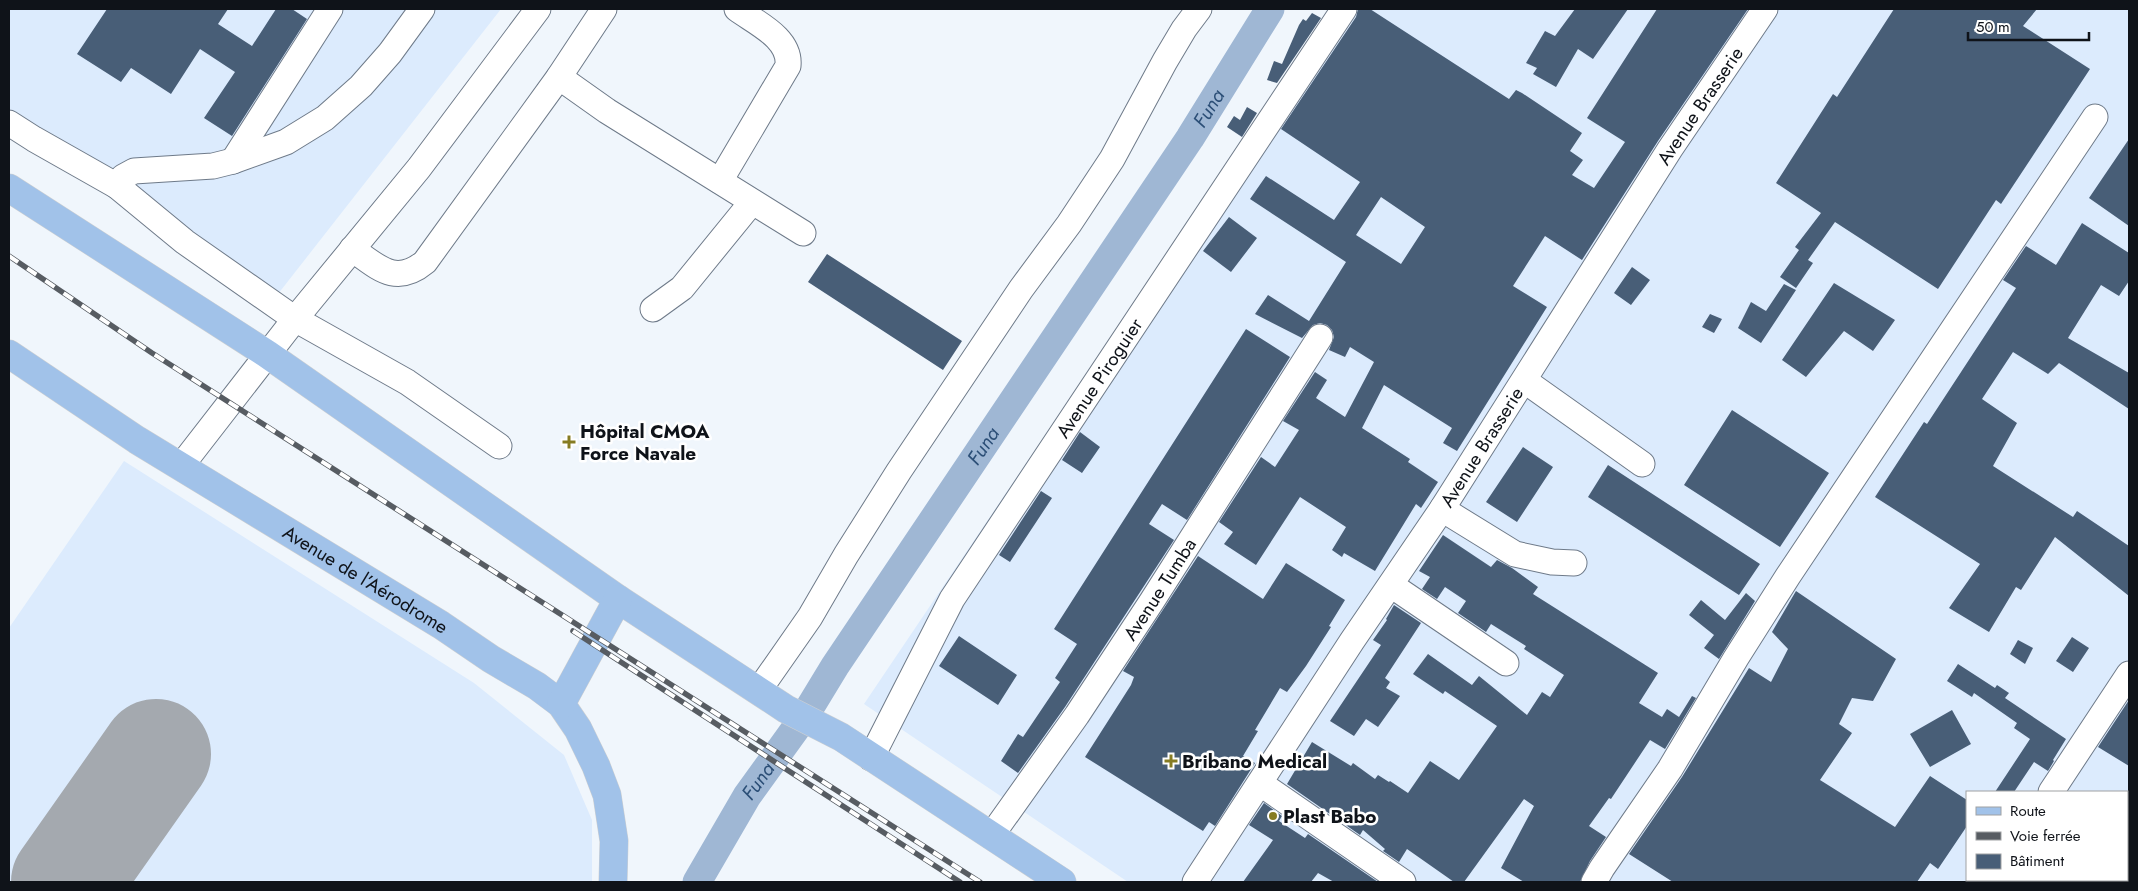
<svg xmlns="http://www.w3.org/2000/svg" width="2138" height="891" viewBox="0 0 2138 891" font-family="Jost,sans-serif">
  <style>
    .built { fill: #dcebfd; fill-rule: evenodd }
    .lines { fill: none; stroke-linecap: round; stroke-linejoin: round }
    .river { stroke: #9fb7d4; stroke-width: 29 }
    .runway { stroke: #a4a9af; stroke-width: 110 }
    .building { fill: #485e77; fill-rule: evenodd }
    .minor-casing { stroke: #6e7a89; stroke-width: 27 }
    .major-casing { stroke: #cfd0d1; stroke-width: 29 }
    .minor { stroke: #fff; stroke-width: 25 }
    .major { stroke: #a1c2e9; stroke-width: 28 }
    .rail-casing { stroke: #575c62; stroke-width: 5.5 }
    .rail { stroke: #fff; stroke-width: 4; stroke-dasharray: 11; stroke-linecap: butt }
    .poi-dot { fill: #867c23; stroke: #fff; stroke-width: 2 }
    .labels { text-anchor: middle; stroke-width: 5; stroke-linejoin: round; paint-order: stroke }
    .street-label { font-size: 19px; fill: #0f1319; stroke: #fff }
    .poi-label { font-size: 19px; font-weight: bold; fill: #0f1319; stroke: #fff; text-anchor: start }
    .water-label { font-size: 20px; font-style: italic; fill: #2c4f77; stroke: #fff }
  </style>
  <rect width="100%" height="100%" fill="#f0f6fc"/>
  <path class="built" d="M 9,9 L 501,9 L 278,294 L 9,121 Z
    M 1332,9 L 2129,9 L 2129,882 L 1128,882 L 864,704 ZM 1967,792 L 2127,792 L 2127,880 L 1967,880 Z
    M 124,461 L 474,683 L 564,755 L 592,820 L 592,882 L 9,882 L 9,628 Z"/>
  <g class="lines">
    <path class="river" id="s1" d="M 697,882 L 747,796 L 804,717 L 835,666 L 1190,138 L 1270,9"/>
    <path class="runway" d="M 66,882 L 156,754"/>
  </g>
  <path class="building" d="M 107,9 L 228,9 L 218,24 L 252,46 L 276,9 L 292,9 L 307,19 L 232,136 L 204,118 L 235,72 L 200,49 L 171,94 L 131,68 L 121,82 L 77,54 Z
    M 1358,9 L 1370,9 L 1509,99 L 1516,90 L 1522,93 L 1582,133 L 1570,151 L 1583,160 L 1572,175 L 1594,188 L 1625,142 L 1587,118 L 1657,9 L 1748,9 L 1658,141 L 1582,260 L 1545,236 L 1513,286 L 1547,307 L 1457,451 L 1443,443 L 1452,428 L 1384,385 L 1362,428 L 1410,459 L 1408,462 L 1438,482 L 1421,508 L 1416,504 L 1375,571 L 1344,553 L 1342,557 L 1332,550 L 1346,527 L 1300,497 L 1256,565 L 1224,544 L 1233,532 L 1219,522 L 1261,457 L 1275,467 L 1299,430 L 1283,421 L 1315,372 L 1327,380 L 1316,398 L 1345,417 L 1374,362 L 1350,347 L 1345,357 L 1329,350 L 1334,337 L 1332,330 L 1327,325 L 1320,323 L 1313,325 L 1302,338 L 1255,314 L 1268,295 L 1309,321 L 1346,262 L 1250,199 L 1266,176 L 1334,220 L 1360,182 L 1281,129 L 1356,17 ZM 1381,197 L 1425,227 L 1401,264 L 1356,235 Z
    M 1575,9 L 1628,9 L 1593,59 L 1578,49 L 1556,87 L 1533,74 L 1537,68 L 1526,63 L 1545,31 L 1555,36 Z
    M 1894,9 L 2037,9 L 2023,26 L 2090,69 L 2001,204 L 1996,200 L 1938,289 L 1835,222 L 1808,260 L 1813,263 L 1796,288 L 1780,277 L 1799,250 L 1795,247 L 1821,213 L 1776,183 L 1833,94 L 1837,97 Z
    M 1312,13 L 1321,18 L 1277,83 L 1267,80 L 1274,61 L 1282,64 L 1299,25 L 1303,19 L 1306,21 Z
    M 1247,107 L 1257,113 L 1242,137 L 1227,127 L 1234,116 L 1240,120 Z
    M 2129,139 L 2129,226 L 2089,198 Z
    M 1229,217 L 1257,238 L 1231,272 L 1203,251 Z
    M 2082,223 L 2129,253 L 2129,281 L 2119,296 L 2101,285 L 2068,338 L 2129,373 L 2129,409 L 2059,363 L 2048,374 L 2013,352 L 1982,399 L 2017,423 L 1993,466 L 2073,517 L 2077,511 L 2129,546 L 2129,596 L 2055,537 L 2021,590 L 2016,587 L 1989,632 L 1949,608 L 1980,564 L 1875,497 L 1924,422 L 1927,424 L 2016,288 L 2003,280 L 2026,246 L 2056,265 Z
    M 827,254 L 962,341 L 943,370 L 808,282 Z
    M 1632,267 L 1650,280 L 1631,305 L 1614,293 Z
    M 1834,283 L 1895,320 L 1873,351 L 1844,331 L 1806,377 L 1782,360 Z
    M 1784,284 L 1796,290 L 1761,343 L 1738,328 L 1751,302 L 1766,311 Z
    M 1710,314 L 1722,319 L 1714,333 L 1702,327 Z
    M 1246,329 L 1290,357 L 1187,520 L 1162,504 L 1149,524 L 1174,540 L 1065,707 L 1018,773 L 1001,761 L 1018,734 L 1023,737 L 1060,682 L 1055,678 L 1077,644 L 1054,629 Z
    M 1732,410 L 1829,473 L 1780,547 L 1684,485 Z
    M 1080,432 L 1100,447 L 1082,473 L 1062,460 Z
    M 1523,447 L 1553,467 L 1517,522 L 1486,502 Z
    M 1608,465 L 1760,564 L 1739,595 L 1588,497 Z
    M 1041,491 L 1052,498 L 1010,562 L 999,555 Z
    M 1443,535 L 1491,567 L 1497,560 L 1512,568 L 1538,587 L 1533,594 L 1658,673 L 1639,703 L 1662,717 L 1667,709 L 1679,717 L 1692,696 L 1696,698 L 1665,749 L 1650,740 L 1611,799 L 1609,798 L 1589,826 L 1606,837 L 1590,861 L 1580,882 L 1524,882 L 1501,868 L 1534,806 L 1524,799 L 1464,882 L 1454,882 L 1407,849 L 1399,862 L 1383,851 L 1385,849 L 1363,830 L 1360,835 L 1287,784 L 1312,742 L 1351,766 L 1353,763 L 1375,779 L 1378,775 L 1389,782 L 1390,781 L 1408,793 L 1430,761 L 1459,780 L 1497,726 L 1445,691 L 1443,694 L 1413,674 L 1428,654 L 1472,685 L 1479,676 L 1527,715 L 1542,692 L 1550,697 L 1564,675 L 1524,649 L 1526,646 L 1491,624 L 1486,632 L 1458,613 L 1466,601 L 1445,587 L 1437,599 L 1422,589 L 1430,577 L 1419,571 Z
    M 1198,556 L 1263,599 L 1286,563 L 1345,600 L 1329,626 L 1331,627 L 1306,666 L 1287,692 L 1280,688 L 1255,730 L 1258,731 L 1243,756 L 1255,763 L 1215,826 L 1209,822 L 1203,831 L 1085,757 L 1131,685 L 1134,677 L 1123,671 Z
    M 1796,591 L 1896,659 L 1873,701 L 1852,698 L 1839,724 L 1852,733 L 1820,780 L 1895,827 L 1930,776 L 1967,800 L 1967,826 L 1938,869 L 1930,863 L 1917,882 L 1673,882 L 1629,854 L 1682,777 L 1749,668 L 1771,682 L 1788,649 L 1772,632 Z
    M 1746,593 L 1755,601 L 1719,659 L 1704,648 L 1714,635 L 1689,615 L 1701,600 L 1725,620 Z
    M 1394,605 L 1421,623 L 1385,678 L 1390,682 L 1386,688 L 1400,696 L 1378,727 L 1366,719 L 1354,736 L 1330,721 L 1381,645 L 1373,640 L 1387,620 L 1386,619 Z
    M 959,636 L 1017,675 L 998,705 L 939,666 Z
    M 2072,637 L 2089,648 L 2073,672 L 2056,661 Z
    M 2018,640 L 2033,648 L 2025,664 L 2010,654 Z
    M 1958,664 L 1995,688 L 1997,685 L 2009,693 L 2005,698 L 2066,739 L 2053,760 L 2054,761 L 2048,771 L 2034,762 L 2014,792 L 1995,792 L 2030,739 L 2014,728 L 2017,723 L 1974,693 L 1972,697 L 1947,681 Z
    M 2129,700 L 2129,766 L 2098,747 Z
    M 1952,710 L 1971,744 L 1930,767 L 1910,734 Z
    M 1264,803 L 1282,816 L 1279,821 L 1305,838 L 1308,834 L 1378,882 L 1334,882 L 1318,873 L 1311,882 L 1243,882 L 1273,840 L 1249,825 Z"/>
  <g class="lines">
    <g class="minor-casing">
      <g id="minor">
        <path d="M 559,77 L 607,111 L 803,233"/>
        <path d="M 9,123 L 34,139 L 117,186 L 185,242 L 295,319 L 407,382 L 499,446"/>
        <path d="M 233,161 L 330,9"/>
        <path d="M 720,181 L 788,66 C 791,38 756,23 737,9"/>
        <path d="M 117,186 L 123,177 L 134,171 L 213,166 L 233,161 L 286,142 L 325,118 L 361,86 L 390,53 L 422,9"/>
        <path d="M 352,249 C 377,266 395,287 425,262 L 559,77 L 604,9"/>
        <path d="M 653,309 L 682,288 L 752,202"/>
        <path d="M 1525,381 L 1642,464"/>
        <path d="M 181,466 L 295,319 L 419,168 L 538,9"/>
        <path d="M 1442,509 L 1515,554 L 1552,562 L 1574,563"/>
        <path d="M 1391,585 L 1506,663"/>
        <path d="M 759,690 L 810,617 L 846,555 L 899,471 L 1021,289 L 1069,224 L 1112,159 L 1165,61 L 1184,29 L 1199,9"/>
        <path id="s2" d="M 871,758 L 952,599 L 1344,9"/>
        <path d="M 1261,784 L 1403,882"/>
        <path d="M 2051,792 L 2129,674"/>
        <path id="s3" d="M 991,836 L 1077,715 L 1152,601 L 1320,337"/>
        <path id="s4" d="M 1195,882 L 1352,641 L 1442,509 L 1670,149 L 1765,9"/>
        <path d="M 1594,882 L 1602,868 L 1670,769 L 1736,658 L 1788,576 L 2095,117"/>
        <path d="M 1991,882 L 1992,880"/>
      </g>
    </g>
    <g class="major-casing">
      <g id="major">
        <path d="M 9,188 L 267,354 L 618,599 L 786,709 L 841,737 L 1062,882"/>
        <path id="s5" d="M 9,354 L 137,440 L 441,625 L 491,659 L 537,686 L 561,704 L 578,729 L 596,766 L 607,795 L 614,841 L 613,882"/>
        <path d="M 561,704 L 618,599"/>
      </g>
    </g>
    <use href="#minor" class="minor"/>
    <use href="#major" class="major"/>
    <g class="rail-casing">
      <path id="rail" d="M 9,256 L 152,353 L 980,882
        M 573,631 L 960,882"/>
    </g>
    <use href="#rail" class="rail"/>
  </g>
  <g class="poi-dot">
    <path d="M566.5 434.5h5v5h5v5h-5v5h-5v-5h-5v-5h5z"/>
    <path d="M1168.5 753.5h5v5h5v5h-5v5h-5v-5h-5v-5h5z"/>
    <circle cx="1273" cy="816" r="5"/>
  </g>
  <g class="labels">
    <g class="street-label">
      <text dy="7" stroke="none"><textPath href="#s4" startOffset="926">Avenue Brasserie</textPath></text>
      <text dy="7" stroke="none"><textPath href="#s2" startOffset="444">Avenue Piroguier</textPath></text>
      <text dy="7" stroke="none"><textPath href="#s4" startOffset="521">Avenue Brasserie</textPath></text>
      <text dy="7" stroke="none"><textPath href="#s5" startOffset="422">Avenue de l’Aérodrome</textPath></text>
      <text dy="7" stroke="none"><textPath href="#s3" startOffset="299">Avenue Tumba</textPath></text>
    </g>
    <g class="poi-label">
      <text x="580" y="438">Hôpital CMOA<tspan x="580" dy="22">Force Navale</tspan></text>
      <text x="1182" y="768">Bribano Medical</text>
      <text x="1283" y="823">Plast Babo</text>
    </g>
    <g class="water-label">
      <text dy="7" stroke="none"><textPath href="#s1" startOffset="928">Funa</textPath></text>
      <text dy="7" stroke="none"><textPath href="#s1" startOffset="522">Funa</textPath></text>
      <text dy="7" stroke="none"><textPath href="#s1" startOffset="118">Funa</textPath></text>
    </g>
  </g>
  <rect width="2138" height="891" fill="none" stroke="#0f1319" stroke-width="20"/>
  <rect x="1966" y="791" width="162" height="90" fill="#ffffff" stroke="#9fa1a3"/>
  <rect x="1976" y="807" width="25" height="8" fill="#a1c2e9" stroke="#9fa1a3"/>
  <text x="2010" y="816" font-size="15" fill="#0f1319">Route</text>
  <rect x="1976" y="832" width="25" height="8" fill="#575c62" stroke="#9fa1a3"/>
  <text x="2010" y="841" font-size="15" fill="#0f1319">Voie ferrée</text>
  <rect x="1976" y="854" width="25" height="15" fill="#485e77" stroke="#9fa1a3"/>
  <text x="2010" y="866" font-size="15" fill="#0f1319">Bâtiment</text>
  <path d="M1968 32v8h121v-8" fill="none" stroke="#0f1319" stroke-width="2.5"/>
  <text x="1976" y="32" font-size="15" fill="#0f1319" stroke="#ffffff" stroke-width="4" paint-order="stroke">50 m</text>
</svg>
